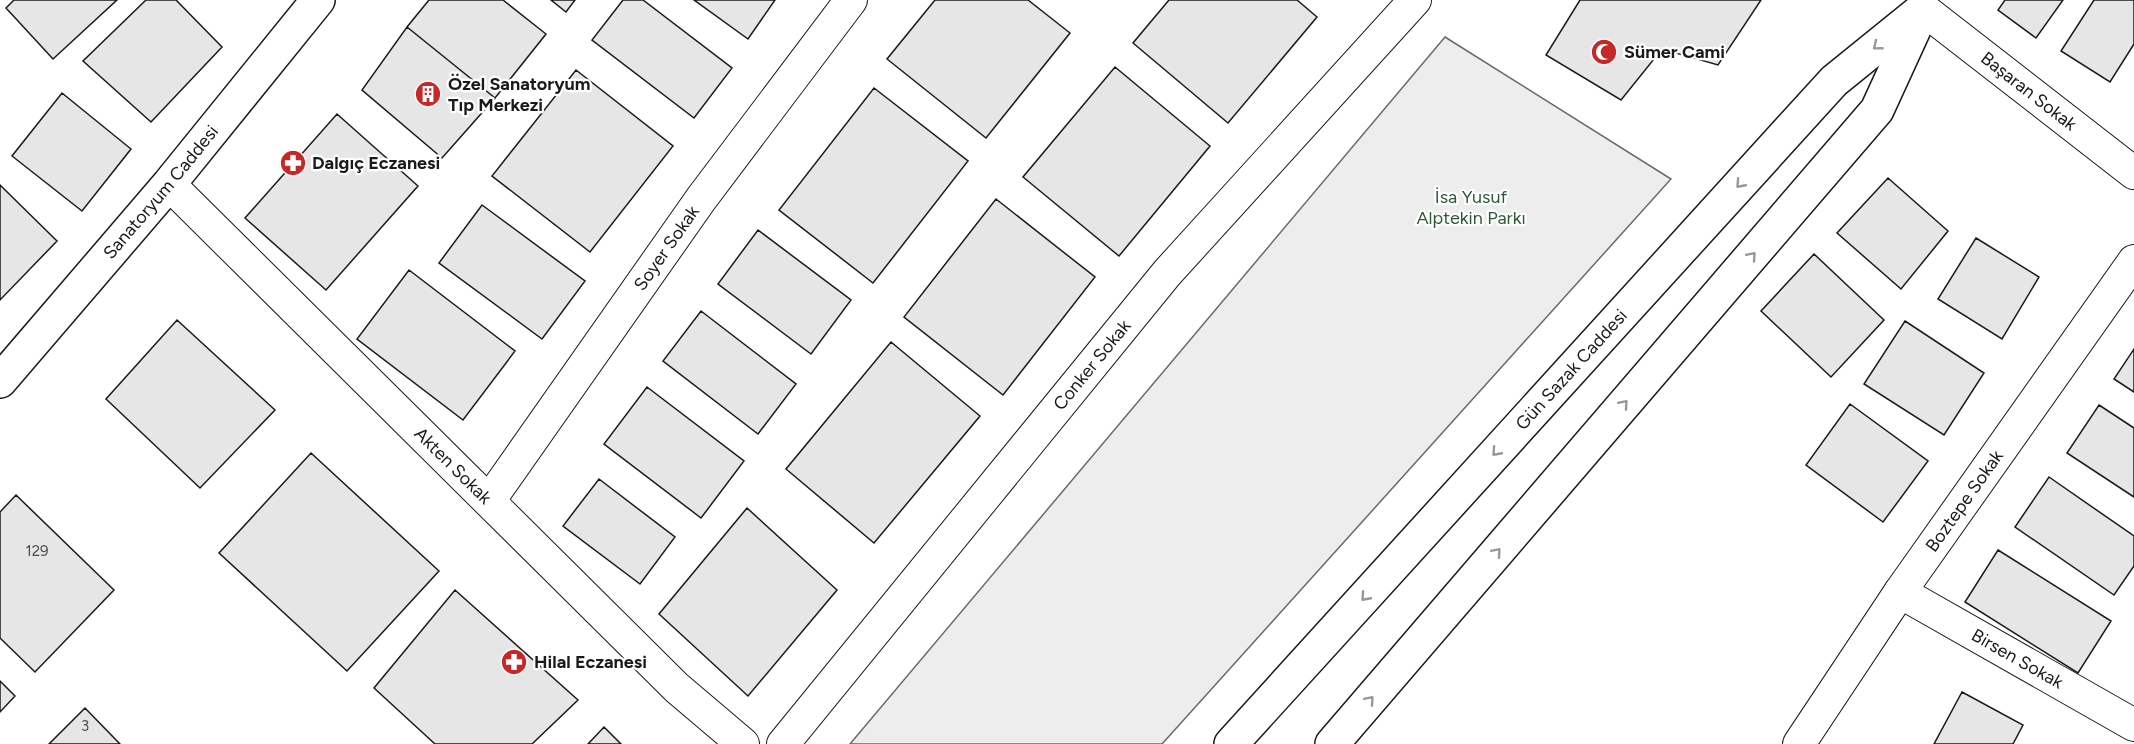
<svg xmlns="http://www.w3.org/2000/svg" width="2134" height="744" viewBox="0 0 2134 744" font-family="Figtree,sans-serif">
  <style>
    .green { fill: #ededed; stroke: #6a6a6a; stroke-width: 1.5 }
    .building { fill: #e6e6e6; stroke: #1a1a1a; stroke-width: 1.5 }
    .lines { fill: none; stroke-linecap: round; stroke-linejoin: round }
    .minor-casing { stroke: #1a1a1a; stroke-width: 34 }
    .secondary-casing { stroke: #1a1a1a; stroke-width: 36 }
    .minor { stroke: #fff; stroke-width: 32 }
    .secondary { stroke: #fff; stroke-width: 33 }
    .oneway { stroke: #989898 }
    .labels { text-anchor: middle; stroke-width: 4.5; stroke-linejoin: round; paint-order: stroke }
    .number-label { font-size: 15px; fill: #4d4d4d }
    .poi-label { font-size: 18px; font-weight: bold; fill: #1a1a1a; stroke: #fff; text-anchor: start }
    .street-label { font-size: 18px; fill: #1a1a1a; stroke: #fff }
    .park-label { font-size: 18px; fill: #2b5a34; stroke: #fff }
  </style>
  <rect width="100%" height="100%" fill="#fff"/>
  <path class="green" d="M 1445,37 L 1671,179 L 1162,744 L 850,744 Z"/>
  <path class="building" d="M 14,0 L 117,0 L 53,59 L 6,8 Z
    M 146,0 L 176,0 L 222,47 L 151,122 L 83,61 Z
    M 429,0 L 503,0 L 546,34 L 495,98 L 407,27 Z
    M 551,0 L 575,0 L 566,12 Z
    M 623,0 L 643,0 L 732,68 L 694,118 L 592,40 Z
    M 694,0 L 775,0 L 748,39 Z
    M 935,0 L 1028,0 L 1070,33 L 986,138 L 887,59 Z
    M 1169,0 L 1297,0 L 1317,17 L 1228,123 L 1133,43 Z
    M 1580,0 L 1761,0 L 1718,65 L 1662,49 L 1621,100 L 1546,55 Z
    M 2005,0 L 2063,0 L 2036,38 L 1998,10 Z
    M 2094,0 L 2134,0 L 2134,44 L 2110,82 L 2061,51 Z
    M 407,27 L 495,98 L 442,158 L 362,90 Z
    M 1115,67 L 1210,146 L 1119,256 L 1023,177 Z
    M 576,70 L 673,146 L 590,252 L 492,176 Z
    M 874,88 L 968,161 L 873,283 L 779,210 Z
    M 62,93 L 131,149 L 82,211 L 12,156 Z
    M 337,114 L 418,186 L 326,290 L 245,218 Z
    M 1888,178 L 1948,231 L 1901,289 L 1837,233 Z
    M 0,185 L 57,241 L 0,300 Z
    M 996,199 L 1095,277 L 1003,395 L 904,317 Z
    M 482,205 L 585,281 L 542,339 L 439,263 Z
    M 758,230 L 851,300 L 811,354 L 718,284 Z
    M 1976,238 L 2039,277 L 2002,339 L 1938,299 Z
    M 1814,254 L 1884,320 L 1831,377 L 1761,311 Z
    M 409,270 L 515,351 L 463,420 L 357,339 Z
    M 701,311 L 796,384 L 758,434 L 663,361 Z
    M 177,320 L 275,410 L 200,488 L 106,399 Z
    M 1905,321 L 1984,373 L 1944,435 L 1864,384 Z
    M 891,342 L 980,416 L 874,543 L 786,469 Z
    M 2134,349 L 2134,392 L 2114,379 Z
    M 647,387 L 744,461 L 701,518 L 604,444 Z
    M 1850,404 L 1928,461 L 1883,522 L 1806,465 Z
    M 2099,405 L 2134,428 L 2134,497 L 2067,453 Z
    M 311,453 L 439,571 L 347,671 L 219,553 Z
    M 2049,477 L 2134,536 L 2134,566 L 2114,595 L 2015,527 Z
    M 599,479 L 675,537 L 640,584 L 563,526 Z
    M 16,495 L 114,590 L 35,672 L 0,638 L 0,512 Z
    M 747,508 L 837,590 L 748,696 L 659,614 Z
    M 1998,550 L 2111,621 L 2078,673 L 1965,602 Z
    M 455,590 L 578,700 L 532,744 L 435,744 L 374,688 Z
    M 0,681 L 15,696 L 0,712 Z
    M 1962,692 L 2023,725 L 2013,744 L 1934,744 Z
    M 85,708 L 120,744 L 49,744 Z
    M 604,727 L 621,744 L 588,744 Z"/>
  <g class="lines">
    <g class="minor-casing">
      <g id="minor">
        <path id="s1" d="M 1923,9 L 2134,173"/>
        <path id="s2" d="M 169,184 L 677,688 L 743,744"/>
        <path id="s3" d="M 489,501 L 701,199 L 851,0"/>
        <path id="s4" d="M 1900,592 L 2134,725"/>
        <path id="s5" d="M 783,744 L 1167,273 L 1415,0"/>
        <path id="s6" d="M 1799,744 L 1900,592 L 2134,261"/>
      </g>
    </g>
    <g class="secondary-casing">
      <g id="secondary">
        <path id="s7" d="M 0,381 L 169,184 L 318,0"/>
        <path id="s8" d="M 1231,744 L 1834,81 L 1923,9"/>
        <path d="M 1332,744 L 1877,110 L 1921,14"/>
      </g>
    </g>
    <use href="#minor" class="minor"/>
    <use href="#secondary" class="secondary"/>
  </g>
  <defs><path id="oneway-chevron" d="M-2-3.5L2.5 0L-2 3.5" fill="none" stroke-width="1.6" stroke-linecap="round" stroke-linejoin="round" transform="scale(1.5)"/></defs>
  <g class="oneway">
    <use href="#oneway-chevron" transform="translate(1877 46) rotate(141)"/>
    <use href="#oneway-chevron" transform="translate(1740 184) rotate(132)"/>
    <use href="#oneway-chevron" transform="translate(1752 256) rotate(-49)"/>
    <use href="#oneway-chevron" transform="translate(1624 404) rotate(-49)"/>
    <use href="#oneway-chevron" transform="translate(1496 452) rotate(132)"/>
    <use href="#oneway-chevron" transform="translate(1497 552) rotate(-49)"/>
    <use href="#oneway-chevron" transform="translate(1365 597) rotate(132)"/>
    <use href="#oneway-chevron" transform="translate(1370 700) rotate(-49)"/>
  </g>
  <defs>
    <g id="mosque-disc" transform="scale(1.35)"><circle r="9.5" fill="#c62828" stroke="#fff"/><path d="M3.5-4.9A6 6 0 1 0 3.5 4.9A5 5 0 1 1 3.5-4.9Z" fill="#fff"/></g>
    <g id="building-disc" transform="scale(1.35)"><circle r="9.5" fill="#c62828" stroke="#fff"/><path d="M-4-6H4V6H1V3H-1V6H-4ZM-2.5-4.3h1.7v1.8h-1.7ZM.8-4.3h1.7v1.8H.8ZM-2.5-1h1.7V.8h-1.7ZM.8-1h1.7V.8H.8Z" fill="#fff"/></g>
    <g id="pharmacy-disc" transform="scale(1.35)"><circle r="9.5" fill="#c62828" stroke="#fff"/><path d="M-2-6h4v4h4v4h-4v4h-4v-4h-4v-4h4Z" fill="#fff"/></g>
  </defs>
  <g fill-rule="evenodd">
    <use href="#mosque-disc" x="1604" y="52"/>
    <use href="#building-disc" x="428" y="94"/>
    <use href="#pharmacy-disc" x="293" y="163"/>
    <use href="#pharmacy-disc" x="514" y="662"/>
  </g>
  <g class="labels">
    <g class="number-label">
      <text x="37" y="556">129</text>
      <text x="85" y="731">3</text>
    </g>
    <g class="poi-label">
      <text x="1624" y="58">Sümer Cami</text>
      <text x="448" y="90">Özel Sanatoryum<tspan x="448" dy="21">Tıp Merkezi</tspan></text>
      <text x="312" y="169">Dalgıç Eczanesi</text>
      <text x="534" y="668">Hilal Eczanesi</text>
    </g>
    <g class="street-label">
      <text dy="6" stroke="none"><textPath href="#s1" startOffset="134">Başaran Sokak</textPath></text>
      <text dy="6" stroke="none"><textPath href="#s7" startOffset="248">Sanatoryum Caddesi</textPath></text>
      <text dy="6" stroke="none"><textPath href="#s3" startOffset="309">Soyer Sokak</textPath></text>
      <text dy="6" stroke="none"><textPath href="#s5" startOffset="489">Conker Sokak</textPath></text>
      <text dy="6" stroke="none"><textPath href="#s8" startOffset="506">Gün Sazak Caddesi</textPath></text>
      <text dy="6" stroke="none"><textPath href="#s2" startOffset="400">Akten Sokak</textPath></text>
      <text dy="6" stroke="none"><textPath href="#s6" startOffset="294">Boztepe Sokak</textPath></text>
      <text dy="6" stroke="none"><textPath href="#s4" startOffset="135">Birsen Sokak</textPath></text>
    </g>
    <g class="park-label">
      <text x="1471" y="203">İsa Yusuf<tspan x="1471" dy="21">Alptekin Parkı</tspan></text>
    </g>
  </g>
</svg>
